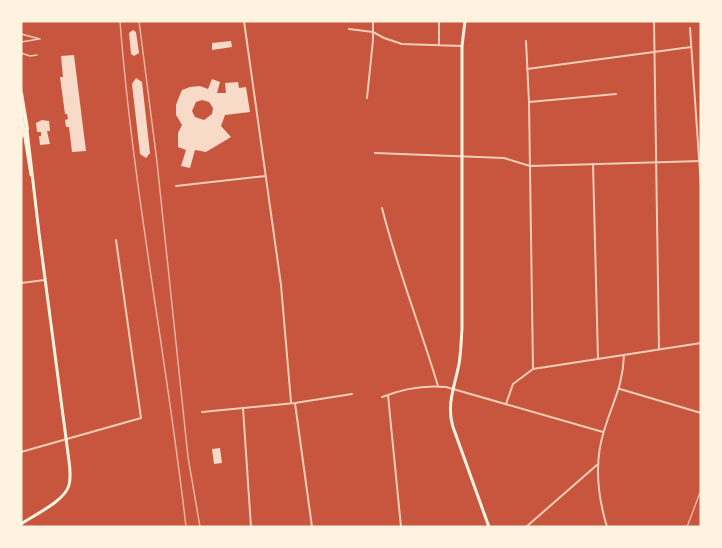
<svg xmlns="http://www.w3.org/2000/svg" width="722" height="548" viewBox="0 0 722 548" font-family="Barlow,sans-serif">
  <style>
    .building { fill: #f7dbc8; fill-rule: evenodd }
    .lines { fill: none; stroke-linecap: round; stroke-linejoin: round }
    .service { stroke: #f1ccb7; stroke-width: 1.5 }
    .minor { stroke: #f1ccb7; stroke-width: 2 }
    .secondary { stroke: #fff3e0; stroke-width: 3 }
    .primary { stroke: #fff3e0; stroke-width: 4 }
    .rail { stroke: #e9b49f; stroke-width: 1.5 }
  </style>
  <rect width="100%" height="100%" fill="#c8553d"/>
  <path class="building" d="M 133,30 L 136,32 L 139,53 L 134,56 L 131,54 L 129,33 Z
    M 231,41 L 232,47 L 212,50 L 212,43 Z
    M 74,55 L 86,151 L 72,152 L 69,127 L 66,127 L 65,120 L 68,119 L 67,114 L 65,114 L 60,77 L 63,77 L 61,56 Z
    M 136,78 L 142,82 L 150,153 L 146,158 L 140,154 L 132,84 Z
    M 212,79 L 220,82 L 217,93 L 226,93 L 225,83 L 238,82 L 239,88 L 246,87 L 250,112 L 225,115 L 221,126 L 231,137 L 206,152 L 195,150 L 190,168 L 181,166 L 186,150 L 178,147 L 178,133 L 182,125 L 176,115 L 176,105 L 179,97 L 182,90 L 190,87 L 200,86 L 208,89 ZM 202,100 L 209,102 L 213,108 L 212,114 L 204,120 L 195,117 L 192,111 L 196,102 Z
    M 42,120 L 49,121 L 50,131 L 47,131 L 50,144 L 40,145 L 39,136 L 41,136 L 41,132 L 37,132 L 36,123 Z
    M 220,448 L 222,463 L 214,464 L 212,449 Z"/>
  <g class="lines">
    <path class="service" d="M 21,34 L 40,39
      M 21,42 L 39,39
      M 21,53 L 30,56 L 37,55"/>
    <path class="minor" d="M 244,21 L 281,285 L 291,402
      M 654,21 L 659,349
      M 690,28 L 701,187
      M 349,29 L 373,32 L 384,38 L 402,44 L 462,46
      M 526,41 L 529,102 L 533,369
      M 439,45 L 439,21
      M 527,69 L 691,47
      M 367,98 L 373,40 L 373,21
      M 529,102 L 616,94
      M 375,153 L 504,158 L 530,166 L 701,161
      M 593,164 L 598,359
      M 176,186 L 266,176
      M 382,208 C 397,268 420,326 438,386
      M 21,283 L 45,280
      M 620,389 L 701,413
      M 388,395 L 401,527
      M 382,397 C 402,389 425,385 446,387 L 603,432
      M 295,403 L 312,527
      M 506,404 L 513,384 L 533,369 L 701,343
      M 243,408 L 251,527
      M 202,412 L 295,403 L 352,394
      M 21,452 L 141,418 L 116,240
      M 526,527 L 598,464
      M 607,527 C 598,497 594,462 604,431 C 612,403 623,387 624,355"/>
    <path class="secondary" d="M 465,21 L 462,46 L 462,329 C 461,341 461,353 459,364 C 455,385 446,405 453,427 L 489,527
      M 22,119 L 31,175
      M 21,524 C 34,515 65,501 69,485 C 71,477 70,468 69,461 L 39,233 L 27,130"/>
    <path class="primary" d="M 21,93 L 27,129 L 21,136
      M 21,111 L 21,121"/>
    <path class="rail" d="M 120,21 C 133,191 167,358 186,527
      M 139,21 L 157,162 L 188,457 L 200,527
      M 687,527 L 701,490"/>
  </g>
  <rect width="722" height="548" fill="none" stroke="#fff3e0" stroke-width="45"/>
</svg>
